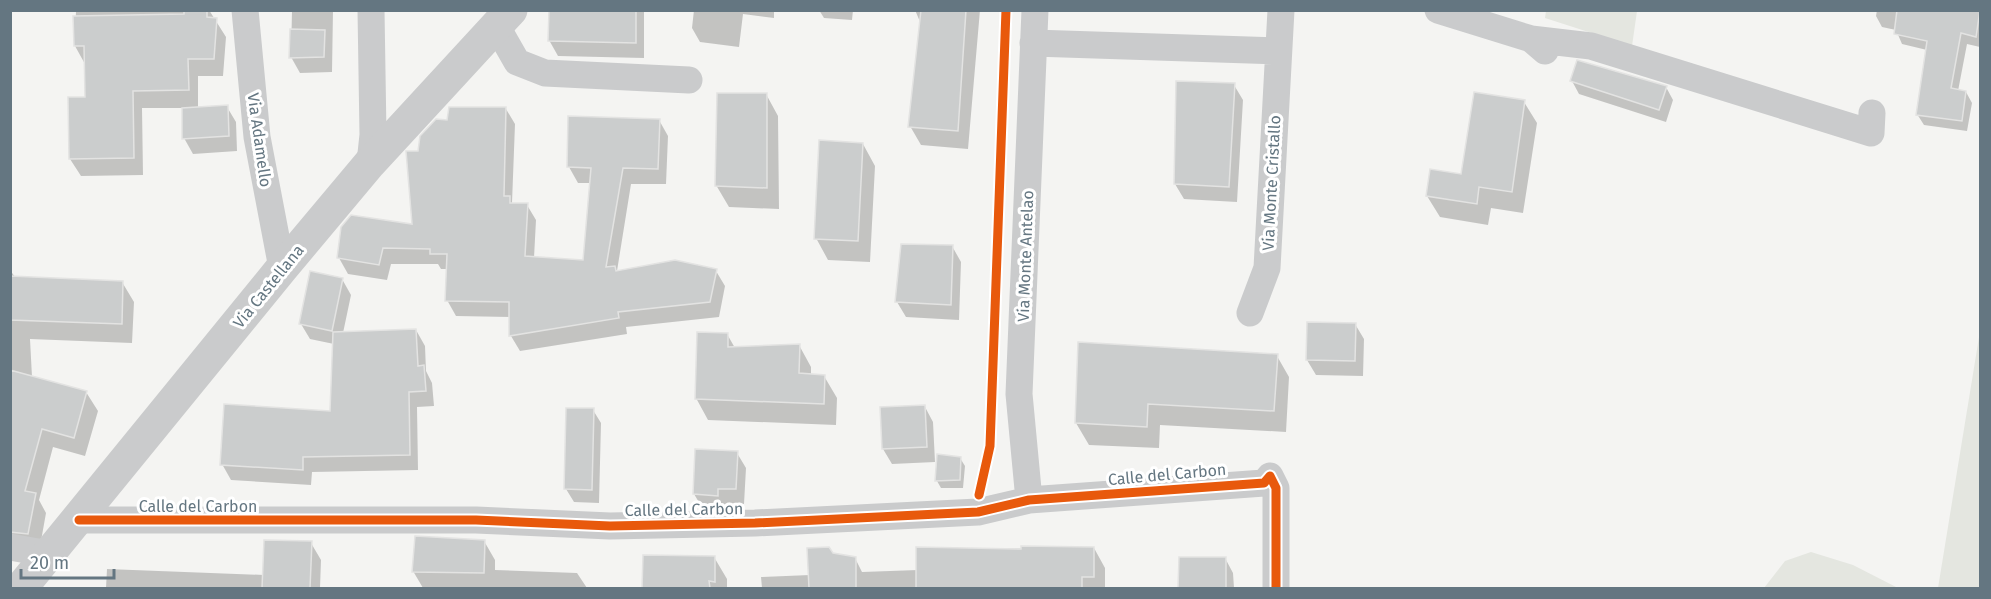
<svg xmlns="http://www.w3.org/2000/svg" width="1991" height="599" viewBox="0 0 1991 599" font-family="'Fira Sans',sans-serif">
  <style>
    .green { fill: #e4e6e0 }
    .shadow { fill: #0003 }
    .building { fill: #cbcdcd; stroke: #e3e3e2; stroke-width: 1.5 }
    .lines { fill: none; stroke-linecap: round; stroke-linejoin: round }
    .minor { stroke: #cacbcc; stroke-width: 27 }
    .tertiary { stroke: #cacbcc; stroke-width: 33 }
    .cycleway-casing { stroke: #fff; stroke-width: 13 }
    .cycleway { stroke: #e8590c; stroke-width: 9 }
    .labels { text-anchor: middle; stroke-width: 6; stroke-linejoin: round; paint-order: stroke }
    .street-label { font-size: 16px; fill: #647681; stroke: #fff }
  </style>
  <rect width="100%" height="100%" fill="#f4f4f2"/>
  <path class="green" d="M 1546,11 L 1637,11 L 1632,46 L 1545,18 Z
    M 1980,331 L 1980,588 L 1938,588 Z
    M 1811,552 L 1853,565 L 1898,588 L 1764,588 L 1785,561 Z"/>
  <path class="shadow" d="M 76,10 L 209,10 L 226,37 L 223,76 L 198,76 L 198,109 L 227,107 L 236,122 L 237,151 L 193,154 L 184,138 L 183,108 L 142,108 L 143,175 L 81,176 L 70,159 L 87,98 L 85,64 L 75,46 Z
    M 292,10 L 333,10 L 332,72 L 300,73 L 291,57 Z
    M 550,10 L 644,10 L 644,58 L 558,56 L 549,40 Z
    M 694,10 L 774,10 L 774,18 L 743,14 L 739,47 L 700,42 L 692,28 Z
    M 819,10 L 853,10 L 852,20 L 824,18 Z
    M 915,10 L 980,10 L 968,149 L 921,145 L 910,126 L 921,24 Z
    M 1877,10 L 1980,10 L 1980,47 L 1967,44 L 1958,91 L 1966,92 L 1972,103 L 1967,131 L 1924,125 L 1917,114 L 1927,50 L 1902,44 L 1896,30 L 1882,27 L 1876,16 Z
    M 1572,81 L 1666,87 L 1673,100 L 1666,122 L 1579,94 Z
    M 1177,82 L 1234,85 L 1243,100 L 1237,202 L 1184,199 L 1175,184 Z
    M 766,94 L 778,116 L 779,209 L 729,207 L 716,185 Z
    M 1524,102 L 1537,123 L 1523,213 L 1491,208 L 1488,225 L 1440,217 L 1427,196 L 1462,175 Z
    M 506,109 L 515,124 L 512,203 L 527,205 L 536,220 L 534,258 L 584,261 L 591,183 L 578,183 L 569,167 L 659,120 L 668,136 L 666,184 L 631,184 L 617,271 L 716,271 L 725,286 L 719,317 L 626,327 L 627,334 L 520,351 L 511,336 L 511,317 L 456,316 L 447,300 L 448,269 L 441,269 L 438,264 L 391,264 L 387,280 L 348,274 L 339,258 L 414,226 L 419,153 L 448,121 Z
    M 863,144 L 875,166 L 870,262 L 828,260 L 816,238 Z
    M 952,246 L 961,262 L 959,320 L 906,317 L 897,302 Z
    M 10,270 L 15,277 L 122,282 L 134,302 L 132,343 L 30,339 L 32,377 L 86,392 L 98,411 L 85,456 L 53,447 L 39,500 L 46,513 L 41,541 L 10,536 Z
    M 342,279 L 351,295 L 343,333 L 416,330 L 425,346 L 426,371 L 432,383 L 434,406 L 417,407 L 418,470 L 312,472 L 311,485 L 231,480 L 222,464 L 332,412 L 334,344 L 310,339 L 301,324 Z
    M 1308,323 L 1355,324 L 1364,339 L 1363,376 L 1316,375 L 1307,360 Z
    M 727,334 L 735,348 L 799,345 L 811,367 L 811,375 L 824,376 L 837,398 L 836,425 L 708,420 L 696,398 Z
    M 1277,356 L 1289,377 L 1286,432 L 1160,425 L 1159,448 L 1089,445 L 1076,423 Z
    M 925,407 L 933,422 L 935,462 L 892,464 L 883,449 Z
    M 593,410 L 601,423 L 599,503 L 574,502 L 566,489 Z
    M 737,453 L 746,468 L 744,504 L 726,504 L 726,510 L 703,509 L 694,494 Z
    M 960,458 L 965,466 L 963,488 L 941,488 L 937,481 Z
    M 484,541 L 495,560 L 495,570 L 577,573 L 587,588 L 423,588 L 413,571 Z
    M 311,543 L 321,560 L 320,588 L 106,588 L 107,569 L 264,575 Z
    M 1094,548 L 1105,568 L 1105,588 L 762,588 L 761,577 L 810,575 L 832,554 L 855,558 L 862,572 L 918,570 L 918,549 Z
    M 644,556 L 714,557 L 727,579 L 727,588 L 644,588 Z
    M 1180,558 L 1225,558 L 1233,573 L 1234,588 L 1180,588 Z"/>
  <path class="building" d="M 184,10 L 207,10 L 207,17 L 217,18 L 214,59 L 188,59 L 189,90 L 133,91 L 134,158 L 69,159 L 68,97 L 85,97 L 84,46 L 74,46 L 73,16 L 184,14 Z
    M 549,10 L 636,10 L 636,43 L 548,41 Z
    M 921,10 L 966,10 L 958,131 L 908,127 Z
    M 1897,10 L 1980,10 L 1976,37 L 1961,33 L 1951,88 L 1966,91 L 1962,121 L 1916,115 L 1927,41 L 1894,34 Z
    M 290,29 L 325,30 L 324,57 L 289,58 Z
    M 1577,60 L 1667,86 L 1659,110 L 1570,81 Z
    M 1176,81 L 1235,83 L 1229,187 L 1174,184 Z
    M 1474,92 L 1525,100 L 1512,192 L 1479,187 L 1477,204 L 1426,196 L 1430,169 L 1461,174 Z
    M 717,93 L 767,93 L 767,188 L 715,186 Z
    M 228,105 L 229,136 L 182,139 L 182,108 Z
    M 449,107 L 506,107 L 504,196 L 510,196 L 510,203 L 528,203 L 525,256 L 583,260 L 591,168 L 567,167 L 568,116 L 660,119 L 658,169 L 623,168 L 606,267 L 615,266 L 616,271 L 675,260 L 717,269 L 710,302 L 618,312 L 619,318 L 509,336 L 509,302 L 445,301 L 447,254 L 430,254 L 430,249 L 383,248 L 379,265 L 337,258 L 341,227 L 351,215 L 412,224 L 406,151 L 418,151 L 420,136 L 436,119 L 447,120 Z
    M 819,140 L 863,143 L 858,241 L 814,239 Z
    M 901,244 L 953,245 L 951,305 L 895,302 Z
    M 310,271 L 343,278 L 332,331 L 299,324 Z
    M 10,276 L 123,281 L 122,324 L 10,320 Z
    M 1307,322 L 1356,323 L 1355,361 L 1306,360 Z
    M 416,329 L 418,366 L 424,365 L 426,391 L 409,392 L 410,455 L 303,457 L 303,470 L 220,465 L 224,404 L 330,411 L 333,332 Z
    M 697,332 L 728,333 L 728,347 L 800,344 L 799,373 L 825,375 L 824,404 L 695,399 Z
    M 1078,342 L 1278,354 L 1274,411 L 1148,404 L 1147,427 L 1075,423 Z
    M 10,370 L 87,391 L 74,438 L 42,429 L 25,491 L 36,493 L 28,534 L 10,532 Z
    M 925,405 L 927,447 L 882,449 L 880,407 Z
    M 566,408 L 594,408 L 592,490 L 564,489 Z
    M 695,449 L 738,451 L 736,489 L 718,489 L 718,496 L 693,494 Z
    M 937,454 L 961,457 L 960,480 L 935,481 Z
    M 415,536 L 485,540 L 484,573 L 412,572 Z
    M 264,540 L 312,541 L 310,588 L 262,588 Z
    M 1021,546 L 1094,547 L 1094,577 L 1082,577 L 1082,588 L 916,588 L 916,547 L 1021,549 Z
    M 829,547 L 833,553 L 856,557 L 856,588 L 809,588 L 807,548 Z
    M 643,555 L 715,556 L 715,582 L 709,581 L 710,588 L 642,588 Z
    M 1179,557 L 1226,557 L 1226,588 L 1178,588 Z"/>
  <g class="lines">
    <path class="minor" d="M 245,10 L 257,137 L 282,268
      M 1438,10 L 1531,39 L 1545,51
      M 497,27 L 517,62 L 545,73 L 689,80
      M 1531,39 L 1591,46 L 1871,133 L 1872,113
      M 1033,43 L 1278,51
      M 370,163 L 373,135 L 371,10
      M 1250,313 L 1267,268 L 1281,10
      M 1029,500 L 1019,394 L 1035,10
      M 79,520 L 476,520 L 610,526 L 755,523 L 978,512 L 1029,500 L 1264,483 L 1270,476 L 1276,488 L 1276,588
      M 10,547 L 49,554"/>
    <path class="tertiary" d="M 21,588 L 282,268 L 370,163 L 511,10"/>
    <g class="cycleway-casing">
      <path id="cycleway" d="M 979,495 L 990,446 L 1006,10
        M 79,520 L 476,520 L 610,526 L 755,523 L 978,512 L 1029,500 L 1264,483 L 1270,476 L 1276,488 L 1276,588"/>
    </g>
    <use href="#cycleway" class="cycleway"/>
  </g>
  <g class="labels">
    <g class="street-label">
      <text transform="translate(260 140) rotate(82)" y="6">Via Adamello</text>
      <text transform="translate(1271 183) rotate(-87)" y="6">Via Monte Cristallo</text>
      <text transform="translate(1025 256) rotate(-88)" y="6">Via Monte Antelao</text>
      <text transform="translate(268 286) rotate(-51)" y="6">Via Castellana</text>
      <text transform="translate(1167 474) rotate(-5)" y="6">Calle del Carbon</text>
      <text x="198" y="512">Calle del Carbon</text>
      <text transform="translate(684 509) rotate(-1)" y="6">Calle del Carbon</text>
    </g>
  </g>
  <rect width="1991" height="599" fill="none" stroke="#647681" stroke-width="24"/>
  <path d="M21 569v9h93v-9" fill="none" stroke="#647681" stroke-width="3"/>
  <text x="30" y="569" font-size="18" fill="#647681" stroke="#ffffff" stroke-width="4.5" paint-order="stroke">20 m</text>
</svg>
